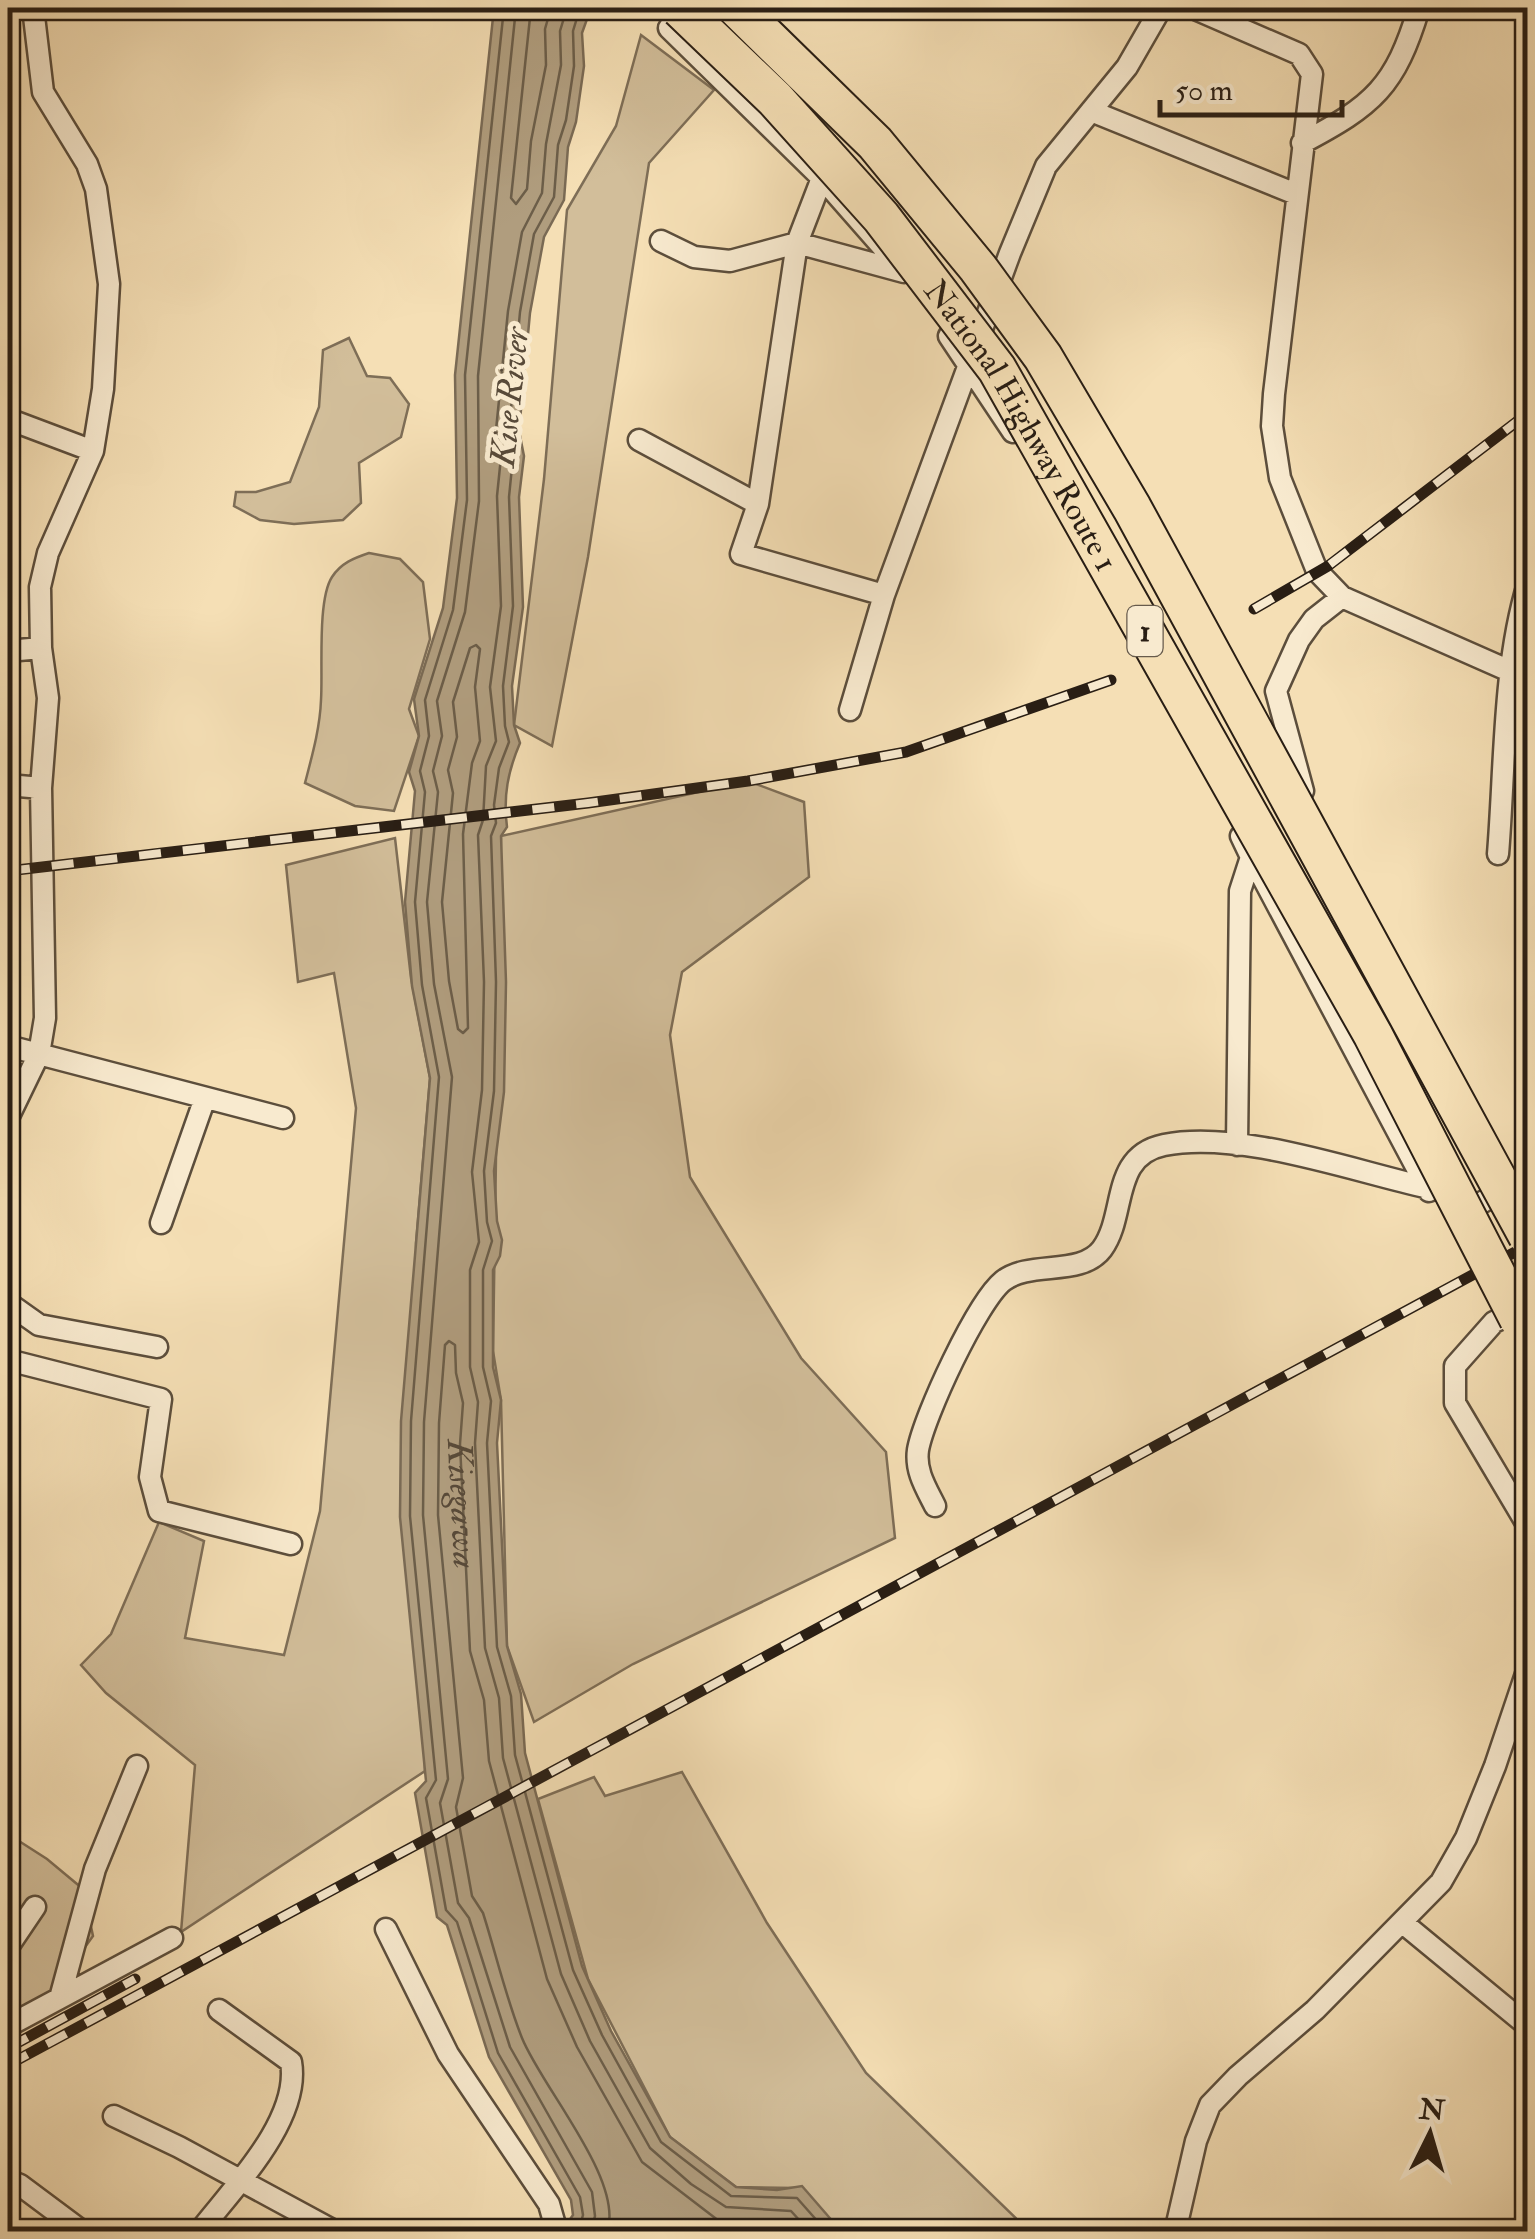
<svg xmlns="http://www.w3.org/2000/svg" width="1535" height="2239" viewBox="0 0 1535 2239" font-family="'IM FELL Double Pica',serif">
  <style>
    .green { fill: #d2be9a; stroke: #7e6e57; stroke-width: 2.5 }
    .water { fill: #b09d7e; stroke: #7a6a54; stroke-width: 2.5 }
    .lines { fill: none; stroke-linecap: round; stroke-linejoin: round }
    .shore { stroke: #6c5e49; stroke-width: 2.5 }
    .street-casing { stroke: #5c4e3c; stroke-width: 25 }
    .street { stroke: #f8eacf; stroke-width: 20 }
    .rail-casing { stroke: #291e14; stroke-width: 11 }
    .rail { stroke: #f8eacf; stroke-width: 8; stroke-dasharray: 22; stroke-linecap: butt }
    .highway-bridge-casing { stroke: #291e14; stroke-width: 42; stroke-linecap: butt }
    .highway-bridge { stroke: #f5dfb5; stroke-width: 38 }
    .labels { text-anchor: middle; stroke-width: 10; stroke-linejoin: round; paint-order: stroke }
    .shield { fill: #f8eacf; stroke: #675b4c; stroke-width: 2.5 }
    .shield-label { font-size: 30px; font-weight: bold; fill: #291e14 }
    .street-label { font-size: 32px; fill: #291e14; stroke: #f8eacf }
    .water-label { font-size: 35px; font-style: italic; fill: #584a39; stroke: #f8eacf }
  </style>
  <rect width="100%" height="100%" fill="#f5dfb5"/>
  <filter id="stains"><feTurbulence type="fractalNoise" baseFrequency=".002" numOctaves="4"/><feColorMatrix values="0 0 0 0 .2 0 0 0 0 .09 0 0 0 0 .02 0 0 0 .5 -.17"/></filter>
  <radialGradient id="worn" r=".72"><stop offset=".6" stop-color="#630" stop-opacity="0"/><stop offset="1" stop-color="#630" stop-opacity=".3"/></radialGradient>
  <path class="green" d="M 641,35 L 714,90 L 649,163 L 588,557 L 552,746 L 514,725 L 544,479 L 567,210 L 616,126 Z
    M 349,338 L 367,376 L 390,378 L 409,404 L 401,437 L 359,463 L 361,503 L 343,520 L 294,524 L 260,520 L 234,506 L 236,492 L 256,492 L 290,482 L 319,407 L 323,350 Z
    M 369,553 L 400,559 L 423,582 L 430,639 L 409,709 L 419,736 L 394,811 L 355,806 L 305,783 C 312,756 320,728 321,700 C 323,671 317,600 332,577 C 341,563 354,558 369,553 Z
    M 748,781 L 804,802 L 809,877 L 682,972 L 670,1035 L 690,1177 L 801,1358 L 886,1452 L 895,1538 L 633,1664 L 534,1722 L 507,1646 L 501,1400 L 493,1351 L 501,836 Z
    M 395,838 L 411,978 L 430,1078 L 416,1243 L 425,1771 L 181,1932 L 195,1765 L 106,1693 L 81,1665 L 111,1634 L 159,1522 L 204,1541 L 185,1638 L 284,1655 L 320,1511 L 356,1108 L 334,973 L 298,982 L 286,865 Z
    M 682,1772 L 767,1923 L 866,2073 L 1029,2231 L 807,2231 L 795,2188 L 736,2187 L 670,2137 L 588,1979 L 538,1799 L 594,1777 L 605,1796 Z
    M 8,1834 L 47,1859 L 83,1889 L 93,1936 L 42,2007 L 8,2028 Z"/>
  <path class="water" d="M 494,8 L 591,8 L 582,33 L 584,66 L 576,122 L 568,147 L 564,200 L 544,237 L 530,313 L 519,431 L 524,456 L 519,497 L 523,607 L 512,686 L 514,725 L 520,743 C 508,771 503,796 507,827 L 501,836 L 506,982 L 504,1092 L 494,1171 L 497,1221 L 502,1240 L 500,1256 L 493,1270 L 493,1367 L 501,1400 L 497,1443 L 507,1646 L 521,1694 L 525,1753 L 582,1966 L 611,2031 L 670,2137 L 736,2187 L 777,2190 L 802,2186 L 841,2231 L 571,2231 L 566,2225 L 573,2215 L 571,2200 L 489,2057 L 447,1925 L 437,1917 L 415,1793 L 426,1781 L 400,1517 L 401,1421 L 430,1078 L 412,986 L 405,902 L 415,791 L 409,772 L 419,736 L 414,699 L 443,608 L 457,498 L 455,375 Z"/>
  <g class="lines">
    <g class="shore">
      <path d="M 504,8 L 465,375 L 467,500 L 453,610 L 425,700 L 429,736 L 420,771 L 425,792 L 415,902 L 422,985 L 439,1077 L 411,1421 L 410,1516 L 436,1780 L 426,1798 L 446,1910 L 457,1922 L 498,2053 L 580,2197 L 583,2215 L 578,2232"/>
      <path d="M 516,8 L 478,376 L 479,501 L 465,612 L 437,701 L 442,736 L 433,771 L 438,792 L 427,902 L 434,984 L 452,1077 L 424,1422 L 423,1515 L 448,1779 L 440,1803 L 458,1903 L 469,1918 L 510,2047 L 592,2192 L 595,2216 L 591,2232"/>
      <path d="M 531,8 L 511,198 L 516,204 L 527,189 L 531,141 L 546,65 L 545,29 L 551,8"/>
      <path d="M 567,8 L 560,31 L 561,65 L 546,144 L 542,193 L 522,232 L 508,311 L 496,430 L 501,457 L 497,496 L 501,606 L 490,687 L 496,741 L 486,766 L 483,820 L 478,835 L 484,982 L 482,1090 L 472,1172 L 479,1242 L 470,1270 L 470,1367 L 478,1402 L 475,1443 L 485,1648 L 499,1698 L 503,1758 L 561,1974 L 590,2041 L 650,2148 L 691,2184 L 726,2207 L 791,2211 L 810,2232"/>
      <path d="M 580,8 L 573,31 L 574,66 L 566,120 L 558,145 L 554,197 L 534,234 L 520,312 L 509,430 L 513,457 L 509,497 L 513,606 L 503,686 L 505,726 L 509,742 L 499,768 L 494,805 L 496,823 L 491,836 L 496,982 L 494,1091 L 484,1171 L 487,1222 L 492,1241 L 483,1270 L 483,1367 L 491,1401 L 487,1443 L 497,1647 L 511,1696 L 515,1755 L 573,1970 L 602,2035 L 661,2142 L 731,2196 L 797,2198 L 827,2232"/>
      <path d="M 476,645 L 480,649 L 475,687 L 480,741 L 472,763 L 463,834 L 468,1028 L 463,1033 L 458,1029 L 449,981 L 442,902 L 453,793 L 448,770 L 457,737 L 453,702 L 470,648 Z"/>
      <path id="s1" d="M 607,2232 C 625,2181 542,2088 522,2038 C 506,1998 496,1954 483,1913 L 472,1896 L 456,1807 L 463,1778 L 438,1515 L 439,1423 L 445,1345 L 449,1341 L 455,1345 L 456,1373 L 463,1403 L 460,1444 L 470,1651 L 484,1700 L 489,1761 L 547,1979 L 577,2047 L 642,2162 L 719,2221 L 784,2227 L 790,2232"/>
    </g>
    <g class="street-casing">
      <path id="street" d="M 685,8 L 669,28 L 822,178 L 887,252
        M 1193,8 L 1299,54 L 1312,74 L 1274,394 L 1272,426 L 1280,478 L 1317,571 L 1342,597 L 1512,672 L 1528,676
        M 1091,111 L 1296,194
        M 1302,143 C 1374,105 1395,87 1419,8
        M 661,241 L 694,257 L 730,261 L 797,243 L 904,272
        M 949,336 L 1013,432
        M 8,419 L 93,451
        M 639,440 L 758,504 L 741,554 L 884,595
        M 758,504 L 797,243 L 822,178
        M 8,651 L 41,648
        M 850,710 L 884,595 L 1010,253 L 1046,166 L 1127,67 L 1161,8
        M 8,785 L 41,788
        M 1303,791 L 1276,691 L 1299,640 L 1314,619 L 1342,597
        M 1498,854 C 1505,769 1503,665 1528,584
        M 1255,863 L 1429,1191
        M 8,1046 L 283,1118
        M 8,1118 L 39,1054 L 45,1018 L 41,788 L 48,698 L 41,648 L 40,587 L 48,553 L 93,451 L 103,389 L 109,284 L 96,189 L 87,164 L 43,92 L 33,8
        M 1237,1145 L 1240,891 L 1251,857 L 1241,836
        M 1460,1215 L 1528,1176
        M 161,1223 L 205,1098
        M 8,1303 L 39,1325 L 157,1347
        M 1521,1309 L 1494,1322 L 1455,1366 L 1455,1403 L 1528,1526
        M 8,1360 L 161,1399 L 150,1477 L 159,1511 L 291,1544
        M 935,1506 C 926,1488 915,1471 918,1450 C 924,1416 977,1302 1003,1281 C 1030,1260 1081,1277 1102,1249 C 1127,1215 1110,1156 1164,1145 C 1239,1130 1350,1170 1425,1187
        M 1403,1923 L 1528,2026
        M 386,1929 L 448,2054 L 549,2204 L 557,2232
        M 8,1947 L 35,1907
        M 60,1998 L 95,1869 L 137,1766
        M 8,2026 L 172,1938
        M 114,2116 L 179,2147 L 336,2232
        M 8,2180 L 20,2185 L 83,2232
        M 199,2232 C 233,2188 301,2120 291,2062 L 219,2010
        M 1175,2232 L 1196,2141 L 1210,2105 L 1238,2076 L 1315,2010 L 1441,1882 L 1466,1838 L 1495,1766 L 1528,1668"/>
    </g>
    <use href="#street" class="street"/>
    <g class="rail-casing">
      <path id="rail" d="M 1254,609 L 1328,566 L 1528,413
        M 8,871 L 588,803 L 748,781 L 906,752 L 1111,680
        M 8,2048 L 135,1979
        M 8,2065 L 1528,1245"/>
    </g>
    <use href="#rail" class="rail"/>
    <g class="highway-bridge-casing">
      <g id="highway-bridge">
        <path id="s2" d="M 680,8 L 775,99 L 881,217 L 997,369 L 1373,1035 L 1519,1319"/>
        <path d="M 737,8 L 875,143 L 978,268 L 1043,357 L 1132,508 L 1528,1236"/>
      </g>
    </g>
    <use href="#highway-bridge" class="highway-bridge"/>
  </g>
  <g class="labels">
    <rect class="shield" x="1127.5" y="606" width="35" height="50" rx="8"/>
    <g class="shield-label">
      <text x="1145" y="641">1</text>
    </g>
    <g class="street-label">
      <text dy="11" stroke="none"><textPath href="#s2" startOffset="542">National Highway Route 1</textPath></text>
    </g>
    <g class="water-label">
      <text transform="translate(509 397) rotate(-84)" y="12">Kise River</text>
      <text dy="12" stroke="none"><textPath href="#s1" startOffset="1095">Kisegawa</textPath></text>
    </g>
  </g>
  <rect width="1535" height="2239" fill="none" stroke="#f5dfb5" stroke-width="40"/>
  <rect x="10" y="10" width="1515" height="2219" fill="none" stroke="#291e14" stroke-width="5"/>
  <rect x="20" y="20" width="1495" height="2199" fill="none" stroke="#291e14" stroke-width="2.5"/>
  <g transform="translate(1430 2134) rotate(5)" stroke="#f8eacf" stroke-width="8" paint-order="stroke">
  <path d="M0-8L18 38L0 25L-18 38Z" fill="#291e14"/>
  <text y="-15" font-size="28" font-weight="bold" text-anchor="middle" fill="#291e14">N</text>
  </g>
  <path d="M1160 100v15h182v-15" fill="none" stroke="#291e14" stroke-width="5"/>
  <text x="1175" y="100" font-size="30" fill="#291e14" stroke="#f8eacf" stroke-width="8" paint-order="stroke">50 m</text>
  <rect width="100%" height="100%" filter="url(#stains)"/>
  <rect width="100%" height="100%" fill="url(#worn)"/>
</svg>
